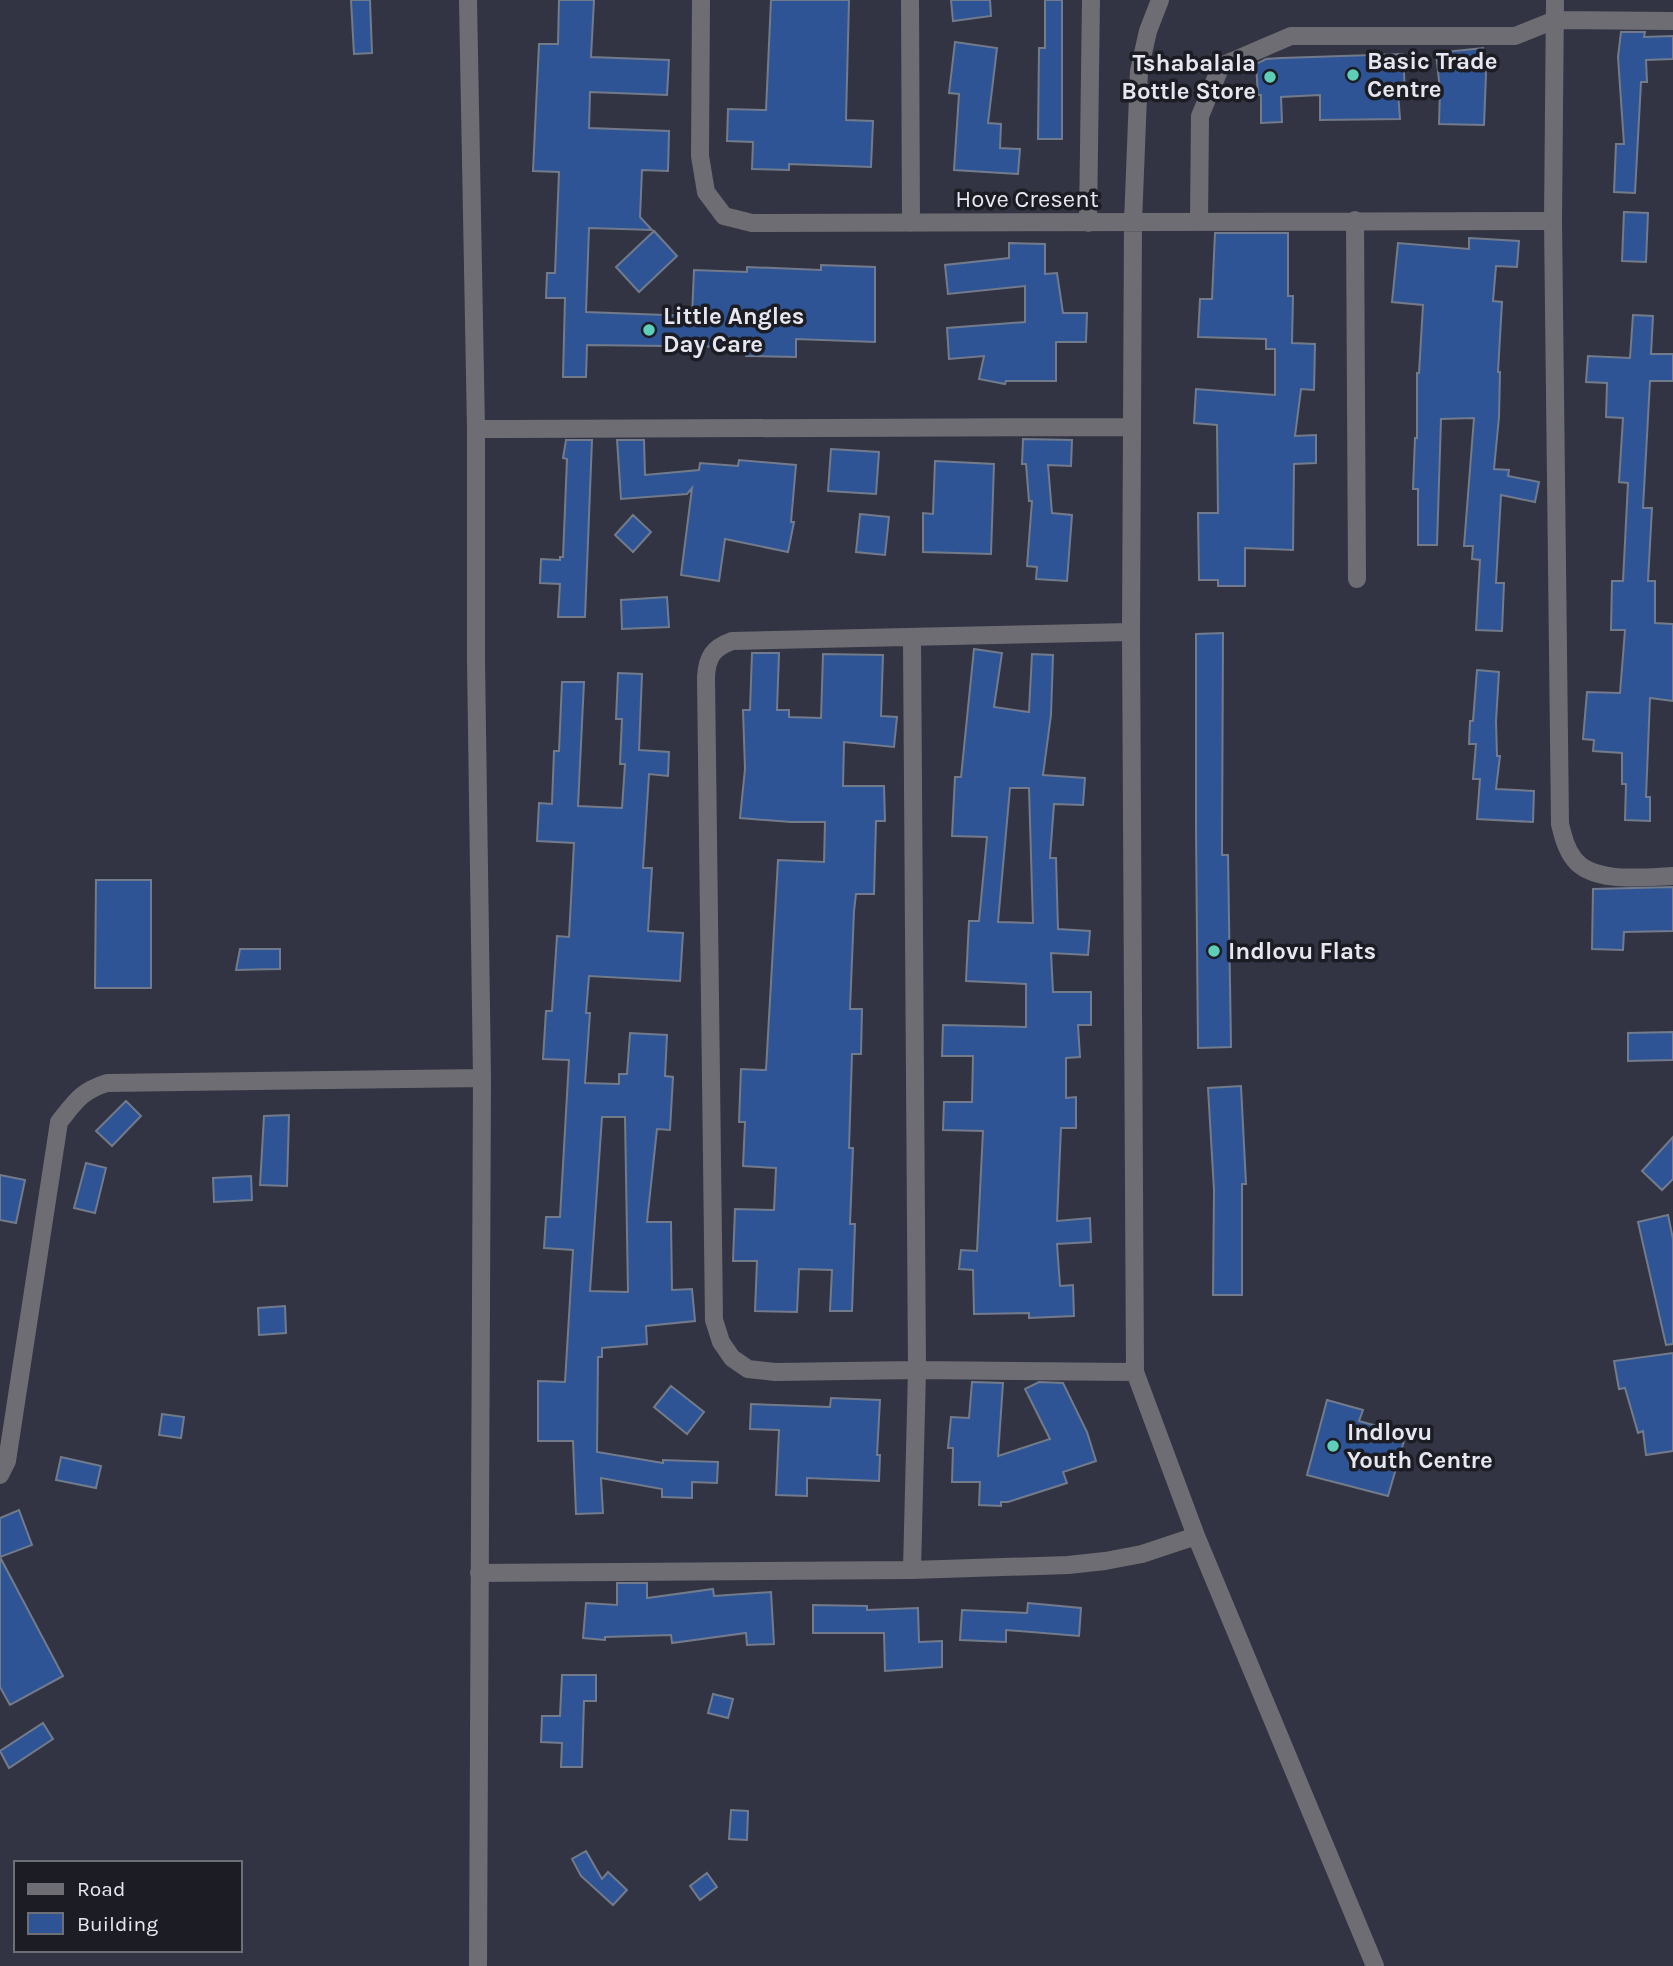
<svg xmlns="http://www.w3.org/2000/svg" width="1673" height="1966" viewBox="0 0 1673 1966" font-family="Karla,sans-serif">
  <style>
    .building { fill: #2f5495; stroke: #727b8b; stroke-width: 2; fill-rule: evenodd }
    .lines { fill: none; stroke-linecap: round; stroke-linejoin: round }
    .minor { stroke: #6f6d74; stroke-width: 18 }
    .poi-dot { fill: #5eceb8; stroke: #1c1d24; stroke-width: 2.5 }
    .labels { text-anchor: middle; stroke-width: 7; stroke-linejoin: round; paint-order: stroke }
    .poi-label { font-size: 24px; font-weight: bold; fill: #e6e7f1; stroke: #1c1d24; text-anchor: start }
    .street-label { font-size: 24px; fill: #e6e7f1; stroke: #1c1d24 }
  </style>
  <rect width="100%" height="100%" fill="#333443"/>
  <path class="building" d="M 351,0 L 370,0 L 372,53 L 354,54 Z
    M 559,0 L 594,0 L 591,57 L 669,60 L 667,95 L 590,92 L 589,128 L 669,131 L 668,171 L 642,170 L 640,217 L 652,230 L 589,228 L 586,312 L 692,316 L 694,270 L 747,272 L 747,267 L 821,270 L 821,265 L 875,267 L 875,342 L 796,339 L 796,357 L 746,356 L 746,347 L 587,345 L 586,377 L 563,377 L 565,298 L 546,298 L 547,273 L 555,273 L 559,172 L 533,171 L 539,44 L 558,44 Z
    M 771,0 L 849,0 L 846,120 L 873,121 L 871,167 L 789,164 L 789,170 L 752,169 L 753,142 L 727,141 L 728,109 L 766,110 Z
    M 951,0 L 990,0 L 991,16 L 953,21 Z
    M 1045,0 L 1062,0 L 1062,139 L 1038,139 L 1039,48 L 1045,48 Z
    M 1621,32 L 1645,32 L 1644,37 L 1673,36 L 1673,59 L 1646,60 L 1647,82 L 1641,82 L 1635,193 L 1614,192 L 1616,144 L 1624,144 L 1618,57 Z
    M 955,42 L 997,48 L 988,123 L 1001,124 L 1000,148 L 1020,149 L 1018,174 L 954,170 L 959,94 L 949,93 Z
    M 1483,48 L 1486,74 L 1484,125 L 1439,124 L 1440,90 L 1436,53 Z
    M 1403,54 L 1405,92 L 1398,92 L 1400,119 L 1320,120 L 1320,95 L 1281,97 L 1282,122 L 1261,123 L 1261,95 L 1258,95 L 1256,64 L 1266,59 L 1281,58 Z
    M 1624,212 L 1648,213 L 1646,262 L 1622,261 Z
    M 654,231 L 677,256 L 639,292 L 616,267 Z
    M 1215,233 L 1288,233 L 1288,296 L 1293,296 L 1292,343 L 1315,344 L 1314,390 L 1301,389 L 1295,436 L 1316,435 L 1316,463 L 1294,464 L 1293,550 L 1245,548 L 1245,586 L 1218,586 L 1218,580 L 1199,580 L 1198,513 L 1218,513 L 1217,425 L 1194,423 L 1196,389 L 1275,395 L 1275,349 L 1266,349 L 1266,339 L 1198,337 L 1200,299 L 1212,299 Z
    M 1469,238 L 1519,241 L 1517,267 L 1496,266 L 1493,301 L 1502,302 L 1498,372 L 1500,372 L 1499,417 L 1494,469 L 1509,470 L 1508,476 L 1539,482 L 1535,502 L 1501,495 L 1496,583 L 1504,583 L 1502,631 L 1476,630 L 1480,560 L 1472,559 L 1473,546 L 1464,546 L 1474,418 L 1441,419 L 1437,545 L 1418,545 L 1418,489 L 1413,489 L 1415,438 L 1417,438 L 1417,373 L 1419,373 L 1423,305 L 1392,302 L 1398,243 L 1469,249 Z
    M 1009,243 L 1045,244 L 1045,274 L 1057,273 L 1063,313 L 1087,313 L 1086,342 L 1056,342 L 1056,381 L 1006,381 L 1005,384 L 979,379 L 984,356 L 949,359 L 947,328 L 1025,322 L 1025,286 L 948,294 L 945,265 L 1009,258 Z
    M 1633,315 L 1653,316 L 1651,354 L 1673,354 L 1673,381 L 1650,381 L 1643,508 L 1652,508 L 1648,581 L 1655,581 L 1655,623 L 1673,624 L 1673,701 L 1650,698 L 1646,797 L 1650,797 L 1650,821 L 1625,820 L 1626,784 L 1622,784 L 1622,753 L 1593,751 L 1594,740 L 1583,739 L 1587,692 L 1620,693 L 1625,630 L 1611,630 L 1612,581 L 1623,581 L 1628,483 L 1619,482 L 1623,418 L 1606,417 L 1607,383 L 1586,382 L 1588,356 L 1630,358 Z
    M 1023,439 L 1072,440 L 1071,466 L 1048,465 L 1052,513 L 1072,515 L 1067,581 L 1036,579 L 1037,567 L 1027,566 L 1032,501 L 1029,501 L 1026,464 L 1022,464 Z
    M 566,440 L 592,440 L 585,617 L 558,617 L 560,584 L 540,583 L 541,559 L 560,560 L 560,557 L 563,557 L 567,459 L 563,458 Z
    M 617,440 L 644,440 L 645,475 L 699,470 L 700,463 L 738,466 L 739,460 L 796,465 L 791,522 L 794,522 L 788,552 L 725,539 L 719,581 L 681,575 L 692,488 L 687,494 L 621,499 Z
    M 831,449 L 879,452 L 876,494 L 828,491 Z
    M 935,461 L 994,464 L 991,554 L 923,552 L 923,513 L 933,514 Z
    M 860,514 L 889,517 L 885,555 L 856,552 Z
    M 633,515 L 651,532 L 633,552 L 615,535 Z
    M 667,597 L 669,627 L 622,629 L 621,600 Z
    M 1223,633 L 1222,855 L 1228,855 L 1231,1047 L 1198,1048 L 1196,827 L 1196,634 Z
    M 974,649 L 1002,653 L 994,707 L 1029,712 L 1032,654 L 1053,655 L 1051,715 L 1043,775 L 1085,778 L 1083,805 L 1054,804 L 1050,858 L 1056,858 L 1058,929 L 1090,931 L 1088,955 L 1051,953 L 1053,992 L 1091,992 L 1091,1025 L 1078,1025 L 1080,1057 L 1066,1058 L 1066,1098 L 1076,1097 L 1076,1128 L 1061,1128 L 1057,1221 L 1090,1218 L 1091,1242 L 1057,1244 L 1060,1286 L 1073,1285 L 1074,1316 L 1029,1318 L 1029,1313 L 974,1314 L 973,1270 L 959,1269 L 961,1250 L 977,1251 L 983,1131 L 943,1130 L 944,1102 L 972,1102 L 973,1056 L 942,1056 L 943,1025 L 1026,1027 L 1026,984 L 966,981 L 969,921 L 979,921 L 987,837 L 952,836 L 955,777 L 961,777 ZM 1010,788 L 1029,788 L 1033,923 L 998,922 Z
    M 752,653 L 779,653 L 777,710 L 789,710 L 789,717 L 821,718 L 823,654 L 883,655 L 881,716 L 897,717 L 894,747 L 844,742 L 843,786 L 884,786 L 885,821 L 876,821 L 874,894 L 856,894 L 854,911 L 850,1009 L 862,1009 L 861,1054 L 852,1054 L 849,1148 L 853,1148 L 850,1224 L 855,1224 L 852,1311 L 830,1311 L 832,1270 L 799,1269 L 797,1312 L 755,1311 L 757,1261 L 733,1261 L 735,1209 L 774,1210 L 776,1168 L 743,1166 L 745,1122 L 739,1122 L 741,1069 L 766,1070 L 778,860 L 824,862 L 825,822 L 791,822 L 740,818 L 745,769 L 743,710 L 750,710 Z
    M 1477,670 L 1499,672 L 1496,721 L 1497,756 L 1500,756 L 1496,789 L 1534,791 L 1533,822 L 1477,819 L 1480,779 L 1473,779 L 1476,744 L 1469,744 L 1470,721 L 1473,721 Z
    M 618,673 L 642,674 L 639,750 L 669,752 L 668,776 L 649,774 L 643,868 L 652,868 L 648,931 L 683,933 L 680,981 L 589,976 L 586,1013 L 590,1013 L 585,1083 L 619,1084 L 619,1074 L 627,1074 L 630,1033 L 667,1035 L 665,1076 L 673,1077 L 670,1130 L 657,1129 L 647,1222 L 671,1222 L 672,1290 L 692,1289 L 695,1321 L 646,1326 L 647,1344 L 602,1348 L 602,1357 L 598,1357 L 597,1452 L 663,1463 L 663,1460 L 718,1462 L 717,1483 L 692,1482 L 692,1498 L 662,1497 L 662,1489 L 601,1478 L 603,1513 L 576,1514 L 573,1441 L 538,1441 L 538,1381 L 565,1382 L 573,1250 L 544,1248 L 546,1217 L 560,1217 L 569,1060 L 543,1059 L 546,1011 L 552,1011 L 557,936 L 569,937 L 574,843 L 537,841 L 539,803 L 552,804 L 554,751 L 559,751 L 562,682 L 584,682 L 578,806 L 622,808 L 625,764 L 620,764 L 622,719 L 616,719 ZM 602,1117 L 625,1117 L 628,1292 L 590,1291 Z
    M 96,880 L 151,880 L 151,988 L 95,988 Z
    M 1673,887 L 1673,931 L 1624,932 L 1623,950 L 1592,949 L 1593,889 Z
    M 240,949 L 280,949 L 280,969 L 236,970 Z
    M 1673,1032 L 1673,1060 L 1628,1061 L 1628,1033 Z
    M 1241,1086 L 1246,1184 L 1242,1184 L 1242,1295 L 1213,1295 L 1214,1190 L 1208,1088 Z
    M 126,1101 L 141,1116 L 112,1146 L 96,1131 Z
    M 289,1115 L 287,1186 L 260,1185 L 264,1116 Z
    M 1673,1137 L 1673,1179 L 1662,1190 L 1642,1171 Z
    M 86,1163 L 106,1168 L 95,1213 L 74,1208 Z
    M 0,1175 L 25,1180 L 16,1223 L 0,1220 Z
    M 251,1176 L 252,1200 L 214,1202 L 213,1178 Z
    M 1668,1215 L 1673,1239 L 1673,1344 L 1666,1345 L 1638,1222 Z
    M 285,1306 L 286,1333 L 259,1335 L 258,1308 Z
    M 1673,1353 L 1673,1451 L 1646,1455 L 1643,1431 L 1638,1433 L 1625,1388 L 1619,1389 L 1614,1361 Z
    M 972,1382 L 1003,1383 L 998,1456 L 1050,1439 L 1025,1389 L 1039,1382 L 1063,1383 L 1087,1432 L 1096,1461 L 1063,1472 L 1067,1483 L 1008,1502 L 1001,1502 L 1001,1506 L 979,1505 L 980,1482 L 952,1482 L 953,1448 L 948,1448 L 951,1417 L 969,1418 Z
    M 671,1386 L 704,1412 L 687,1434 L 654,1407 Z
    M 831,1398 L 880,1400 L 877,1455 L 880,1455 L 879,1481 L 807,1478 L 807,1496 L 776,1495 L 779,1430 L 750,1429 L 751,1404 L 830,1407 Z
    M 1327,1400 L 1363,1410 L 1359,1421 L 1406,1434 L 1388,1496 L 1307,1475 Z
    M 162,1414 L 184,1417 L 181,1438 L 159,1435 Z
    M 61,1457 L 101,1466 L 96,1488 L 56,1480 Z
    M 19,1510 L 32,1545 L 0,1557 L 0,1518 Z
    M 0,1557 L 63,1676 L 10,1705 L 0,1687 Z
    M 617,1583 L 647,1583 L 647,1598 L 713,1589 L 714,1596 L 771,1592 L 774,1644 L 747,1645 L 746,1633 L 672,1643 L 671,1635 L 605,1637 L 605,1640 L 583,1638 L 586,1603 L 617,1605 Z
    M 1028,1603 L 1081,1608 L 1079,1636 L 1006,1630 L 1006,1642 L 960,1640 L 962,1610 L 1027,1613 Z
    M 813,1605 L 867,1606 L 867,1610 L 918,1608 L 919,1642 L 942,1641 L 942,1667 L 885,1671 L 884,1633 L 813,1633 Z
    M 562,1675 L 596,1675 L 596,1701 L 584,1701 L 582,1767 L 561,1767 L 562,1743 L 541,1742 L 542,1716 L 560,1716 Z
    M 713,1694 L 733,1699 L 728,1718 L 708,1713 Z
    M 43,1723 L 53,1739 L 9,1768 L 0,1751 Z
    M 731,1810 L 748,1811 L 747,1840 L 729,1839 Z
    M 586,1851 L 602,1879 L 608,1872 L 627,1890 L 613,1905 L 581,1876 L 572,1859 Z
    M 707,1873 L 717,1887 L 700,1900 L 690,1886 Z"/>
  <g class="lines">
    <path class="minor" d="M 468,0 L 476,429 L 476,660 L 482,1078 L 478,1966
      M 701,0 L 700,156 L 706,192 L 724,216 L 752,223 L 1553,221
      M 910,0 L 911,223
      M 1160,0 L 1148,31 L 1139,71 L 1133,222 L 1131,632 L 1135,1372 L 1196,1536 L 1375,1966
      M 1555,0 L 1553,221 L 1560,824 C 1563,836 1566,849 1574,859 C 1593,884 1645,877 1673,876
      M 1355,220 L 1357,579
      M 1199,221 L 1200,116 L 1221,66 L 1291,36 L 1515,36 L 1555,20 L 1673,21
      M 1088,223 L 1091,0
      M 476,429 L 1131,427
      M 1131,632 L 732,641 C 713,648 707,657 706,677 L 714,1320 L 721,1342 L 732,1358 L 748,1369 L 775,1372 L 917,1370 L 1135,1372
      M 912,638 L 917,1370 L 912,1570
      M 0,1475 L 7,1461 L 59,1122 C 75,1102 81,1091 107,1083 L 482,1078
      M 479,1573 L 912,1570 L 1068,1565 L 1105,1561 L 1142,1554 L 1196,1536"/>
  </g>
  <g class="poi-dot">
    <circle cx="1353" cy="75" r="7"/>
    <circle cx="1270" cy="77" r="7"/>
    <circle cx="649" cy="330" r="7"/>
    <circle cx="1214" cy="951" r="7"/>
    <circle cx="1333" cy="1446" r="7"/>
  </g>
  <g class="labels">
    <g class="poi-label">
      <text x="1367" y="69">Basic Trade<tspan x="1367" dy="28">Centre</tspan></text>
      <text x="1256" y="71" text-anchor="end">Tshabalala<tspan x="1256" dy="28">Bottle Store</tspan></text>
      <text x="663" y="324">Little Angles<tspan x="663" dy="28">Day Care</tspan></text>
      <text x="1228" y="959">Indlovu Flats</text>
      <text x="1347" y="1440">Indlovu<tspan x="1347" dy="28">Youth Centre</tspan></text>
    </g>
    <g class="street-label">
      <text x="1027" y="207">Hove Cresent</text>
    </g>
  </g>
  <rect x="14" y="1861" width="228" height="91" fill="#1c1d24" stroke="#6d6e76" stroke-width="2"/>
  <rect x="28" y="1884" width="35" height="10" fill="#6f6d74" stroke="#6d6e76" stroke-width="2"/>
  <text x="77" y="1896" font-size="21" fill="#e6e7f1">Road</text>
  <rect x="28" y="1913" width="35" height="21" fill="#2f5495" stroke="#6d6e76" stroke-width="2"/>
  <text x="77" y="1931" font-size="21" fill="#e6e7f1">Building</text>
</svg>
